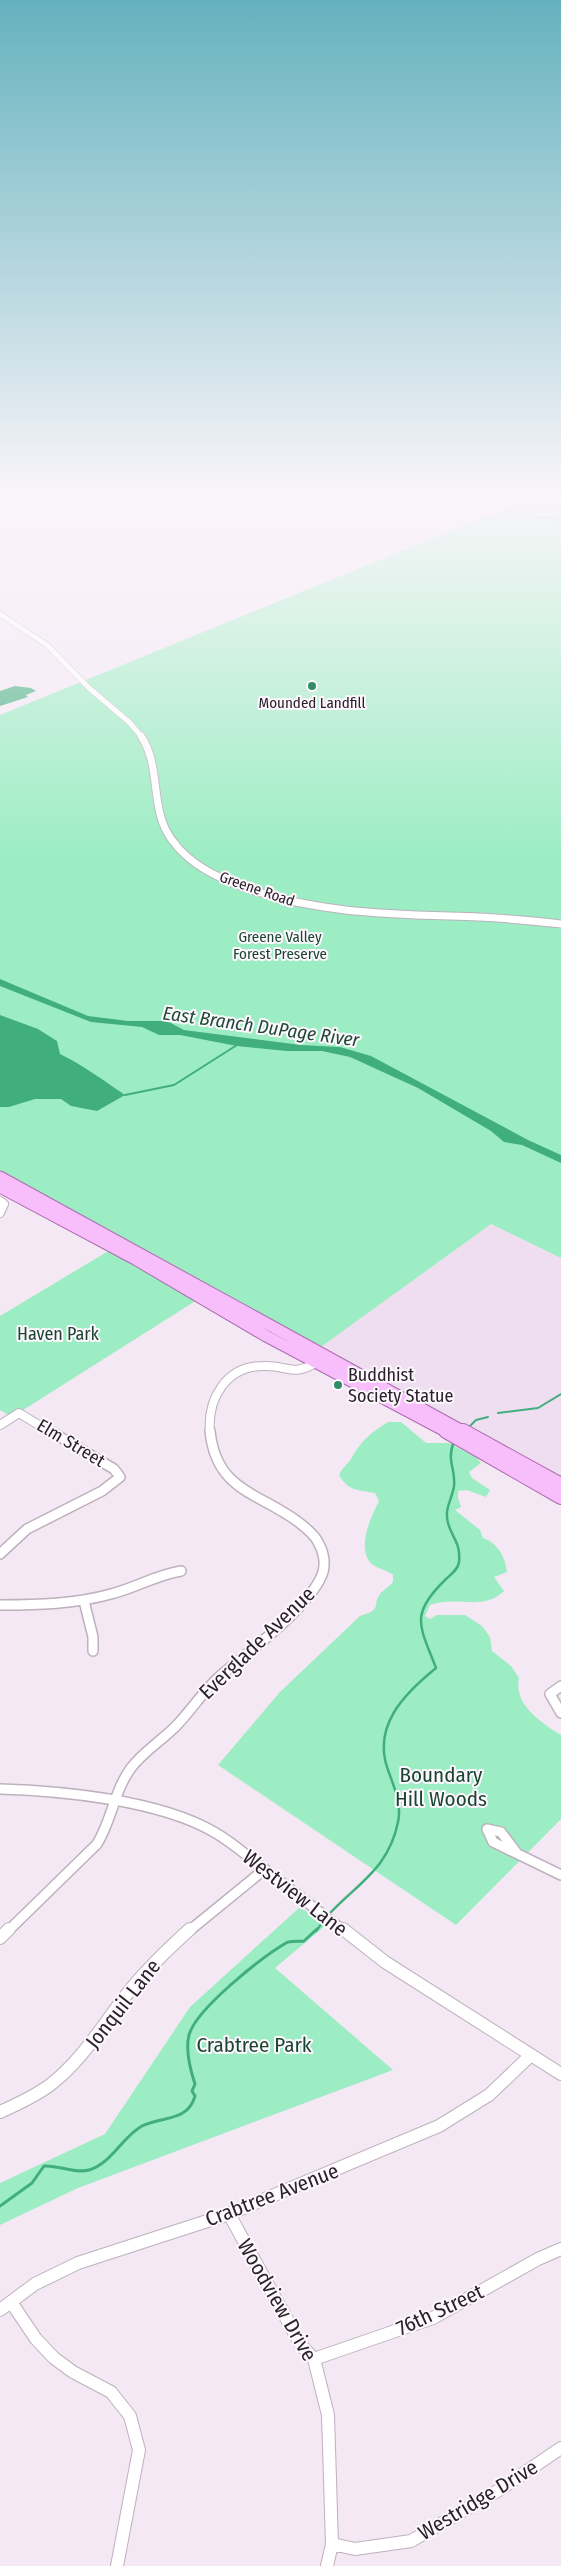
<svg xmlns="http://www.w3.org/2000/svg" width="561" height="2566" viewBox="0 0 561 2566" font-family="'Fira Sans Condensed',sans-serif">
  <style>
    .built { fill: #efddf0 }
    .green { fill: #9cedc3 }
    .water { fill: #41ae7e }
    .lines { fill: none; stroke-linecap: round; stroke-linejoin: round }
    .stream-far3 { stroke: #41ae7e; stroke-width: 1 }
    .stream-far2 { stroke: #41ae7e; stroke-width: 2 }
    .stream-far1 { stroke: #41ae7e; stroke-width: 2.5 }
    .stream { stroke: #41ae7e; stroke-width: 3 }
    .minor-far2-casing { stroke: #bdb1bd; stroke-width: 10 }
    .minor-far1-casing { stroke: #bdb1bd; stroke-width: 12 }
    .minor-casing { stroke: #bdb1bd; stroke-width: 14 }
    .tertiary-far1-casing { stroke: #bdb1bd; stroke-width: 6 }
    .tertiary-casing { stroke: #bdb1bd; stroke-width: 9 }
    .primary-far1-casing { stroke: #ab6caf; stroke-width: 13 }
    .primary-casing { stroke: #ab6caf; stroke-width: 16 }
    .minor-far2 { stroke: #fff; stroke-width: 8 }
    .minor-far1 { stroke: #fff; stroke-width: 9 }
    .minor { stroke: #fff; stroke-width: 12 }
    .tertiary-far1 { stroke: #fff; stroke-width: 5 }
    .tertiary { stroke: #fff; stroke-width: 7 }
    .primary-far1 { stroke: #f7befb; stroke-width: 11 }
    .primary { stroke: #f7befb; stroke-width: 14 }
    .poi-dot { fill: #2f8c64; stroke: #fef7fe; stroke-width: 2 }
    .labels { text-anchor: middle; stroke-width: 4; stroke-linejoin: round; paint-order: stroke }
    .far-poi-label { font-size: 15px; fill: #282328; stroke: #fef7fe }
    .far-street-label { font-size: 15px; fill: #282328; stroke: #fef7fe }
    .far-park-label { font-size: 15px; fill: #194631; stroke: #fef7fe }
    .park-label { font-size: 18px; fill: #194631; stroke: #fef7fe }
    .poi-label { font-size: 18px; fill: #282328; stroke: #fef7fe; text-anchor: start }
    .street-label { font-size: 18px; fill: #282328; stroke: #fef7fe }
    .water-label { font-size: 19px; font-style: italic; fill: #1c4934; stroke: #fef7fe }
    .near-street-label { font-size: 21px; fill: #282328; stroke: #fef7fe }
    .near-park-label { font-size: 21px; fill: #194631; stroke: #fef7fe }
  </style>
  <rect width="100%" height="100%" fill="#f4e8f4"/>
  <path class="built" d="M 491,1224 L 561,1258 L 561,1482 L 318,1349 Z"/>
  <path class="green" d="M 531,498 L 561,498 L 561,1258 L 491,1224 L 318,1349 L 0,1175 L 0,715 Z
    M 110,1250 L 197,1300 L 12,1417 L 0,1410 L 0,1316 Z
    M 388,1422 L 401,1422 L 426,1443 L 449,1443 L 476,1457 L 481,1463 L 469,1472 L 472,1478 L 490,1490 L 486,1497 L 467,1490 L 458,1491 L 458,1498 L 461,1507 L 455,1510 L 480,1530 L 483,1538 C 499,1544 505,1557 507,1572 L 494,1577 L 504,1591 C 482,1612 457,1595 430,1605 L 425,1616 L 430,1619 L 437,1615 L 465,1615 L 482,1626 L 490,1637 L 492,1651 L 511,1666 L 519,1678 C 513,1704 541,1723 561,1735 L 561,1819 L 456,1925 L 218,1765 L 280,1692 L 360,1616 C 384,1609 371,1606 380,1594 C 383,1590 389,1587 393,1582 L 393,1575 C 386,1569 375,1569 369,1561 C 358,1544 371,1517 379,1501 L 375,1493 C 358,1490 348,1491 339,1475 C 342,1468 347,1465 351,1459 C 362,1440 369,1434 388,1422 Z
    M 300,1907 L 326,1925 L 275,1968 L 393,2070 L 78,2188 L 0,2225 L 0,2183 L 105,2134 L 190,2007 Z"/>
  <path class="water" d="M 15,686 L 31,688 L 36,691 L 26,695 L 28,697 L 0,706 L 0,691 Z
    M 0,979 L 88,1016 L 128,1021 L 167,1021 L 184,1030 L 301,1045 L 340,1047 L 371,1056 L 528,1140 L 561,1155 L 561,1163 L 522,1145 L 504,1142 L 491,1131 L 418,1088 L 350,1057 L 322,1051 L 287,1051 L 237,1046 L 180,1035 L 159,1035 L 142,1027 L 91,1022 L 0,986 Z
    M 0,1015 L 38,1029 L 57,1041 L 60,1054 C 84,1066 103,1080 125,1095 L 97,1111 L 71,1106 L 61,1099 L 35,1099 L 9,1107 L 0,1107 Z"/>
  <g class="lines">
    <path class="stream-far3" d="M 455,498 L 479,505 L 520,511 L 537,517 L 557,518 L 561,521"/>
    <path class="stream-far2" d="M 125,1095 L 174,1085 L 237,1045
      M 498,1413 L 538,1408 L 561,1394
      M 468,1428 L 476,1420 L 488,1417"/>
    <path class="stream-far1" d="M 331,1912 C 360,1882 389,1867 398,1822 C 402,1804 394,1787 388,1770 C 372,1726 404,1694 436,1668 C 420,1626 409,1615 445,1580 C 450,1575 458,1570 459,1562 C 461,1543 452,1538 448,1523 C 444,1508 452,1500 454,1486 C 456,1468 446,1462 454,1441
      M 316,1931 L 323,1922"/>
    <path class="stream" d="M 0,2206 L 32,2183 L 44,2166 C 59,2165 75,2174 89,2170 C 112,2163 122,2137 142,2126 C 162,2116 188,2122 195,2096 L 192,2091 L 195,2084 C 190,2069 185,2051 189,2035 C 196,2009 262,1957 286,1943 C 291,1940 299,1942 304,1941 L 317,1929"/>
    <g class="minor-far2-casing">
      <path id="minor-far2" d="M 0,1201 L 4,1204 L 0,1213
        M 0,1425 L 19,1413 L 52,1433
        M 210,1433 C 207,1399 226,1366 263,1366 C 291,1365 291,1378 319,1361"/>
    </g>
    <g class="minor-far1-casing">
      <path id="minor-far1" d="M 0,1554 L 27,1529 L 102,1491 L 120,1477 L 114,1469 L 50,1431
        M 84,1601 L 93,1637 L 93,1651
        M 0,1605 C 38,1605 75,1604 111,1594 C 135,1588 156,1575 181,1571
        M 561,1686 L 550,1694 L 561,1713
        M 0,1789 C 63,1791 159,1800 214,1832 C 232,1842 247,1856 263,1868 C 290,1889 317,1910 344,1931
        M 516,1852 L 501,1832 L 487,1829 L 493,1842 L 561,1875
        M 8,1931 L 97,1844 C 112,1820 114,1791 131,1768 C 143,1752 161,1741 175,1727 C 191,1711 203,1691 220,1676 C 249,1651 307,1610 322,1575 C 326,1565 324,1552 318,1542 C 314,1534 305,1527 297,1521 C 257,1492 216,1490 210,1431
        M 189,1931 L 265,1869"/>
    </g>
    <g class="minor-casing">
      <path id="minor" d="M 343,1929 L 385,1962 L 561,2074
        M 0,1938 L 9,1929
        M 0,2112 C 18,2104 35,2096 50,2085 C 84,2059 105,2021 131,1989 C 149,1967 169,1948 190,1929
        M 229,2214 L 301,2345 L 314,2359 L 328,2415 L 332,2544 L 327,2566
        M 11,2302 L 36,2339 L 54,2358 L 73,2372 L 111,2392 L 130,2416 L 139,2450 L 117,2566
        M 0,2310 L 35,2284 L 78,2263 L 229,2214 L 439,2126 L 489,2095 L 531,2055
        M 314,2359 L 433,2318 L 538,2259 L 561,2249
        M 332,2544 L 355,2549 L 411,2541 L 499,2490 L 561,2448"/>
    </g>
    <g class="tertiary-far1-casing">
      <path id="tertiary-far1" d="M 0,614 L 47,645 L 89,688 L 129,722 L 142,737"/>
    </g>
    <g class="tertiary-casing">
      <path id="tertiary" d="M 141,736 C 162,767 149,810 172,840 C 189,864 216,877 243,887 C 320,915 398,914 478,917 C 506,918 533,921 561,924"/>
    </g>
    <g class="primary-far1-casing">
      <path id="primary-far1" d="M 0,1177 L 466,1433
        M 0,1187 L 135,1259 L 266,1336 L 449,1433"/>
    </g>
    <g class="primary-casing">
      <path id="primary" d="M 446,1431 L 561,1497
        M 463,1431 L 561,1485"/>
    </g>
    <use href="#minor-far2" class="minor-far2"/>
    <use href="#minor-far1" class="minor-far1"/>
    <use href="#minor" class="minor"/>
    <use href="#tertiary-far1" class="tertiary-far1"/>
    <use href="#tertiary" class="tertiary"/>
    <use href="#primary-far1" class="primary-far1"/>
    <use href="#primary" class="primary"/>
  </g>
  <linearGradient id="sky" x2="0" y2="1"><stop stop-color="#65b2be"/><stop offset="0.58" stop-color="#faf5fa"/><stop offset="1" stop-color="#faf5fa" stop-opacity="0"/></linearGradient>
  <rect width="561" height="857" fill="url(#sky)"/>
  <g class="poi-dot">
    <circle cx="312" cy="686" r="5"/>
    <circle cx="338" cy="1385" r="5"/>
  </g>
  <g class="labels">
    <g class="far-poi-label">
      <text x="312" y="708">Mounded Landfill</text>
    </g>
    <g class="far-street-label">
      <text transform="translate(257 889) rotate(19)" y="5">Greene Road</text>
    </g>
    <g class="far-park-label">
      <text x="280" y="942">Greene Valley<tspan x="280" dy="17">Forest Preserve</tspan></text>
    </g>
    <g class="park-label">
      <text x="58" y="1340">Haven Park</text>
    </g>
    <g class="poi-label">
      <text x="348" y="1381">Buddhist<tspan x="348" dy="21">Society Statue</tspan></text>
    </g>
    <g class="street-label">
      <text transform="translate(71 1443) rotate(31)" y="6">Elm Street</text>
    </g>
    <g class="water-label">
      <text transform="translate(261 1026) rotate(8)" y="7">East Branch DuPage River</text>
    </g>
    <g class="near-street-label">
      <text transform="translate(257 1643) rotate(-44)" y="7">Everglade Avenue</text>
      <text transform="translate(295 1893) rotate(38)" y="7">Westview Lane</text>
      <text transform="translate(123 2004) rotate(-52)" y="7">Jonquil Lane</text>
      <text transform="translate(272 2195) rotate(-21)" y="7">Crabtree Avenue</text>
      <text transform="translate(277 2300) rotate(60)" y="7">Woodview Drive</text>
      <text transform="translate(440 2310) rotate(-25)" y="7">76th Street</text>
      <text transform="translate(478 2500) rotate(-31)" y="7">Westridge Drive</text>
    </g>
    <g class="near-park-label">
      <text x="441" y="1782">Boundary<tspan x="441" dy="24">Hill Woods</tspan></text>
      <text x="254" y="2052">Crabtree Park</text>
    </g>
  </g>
</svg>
